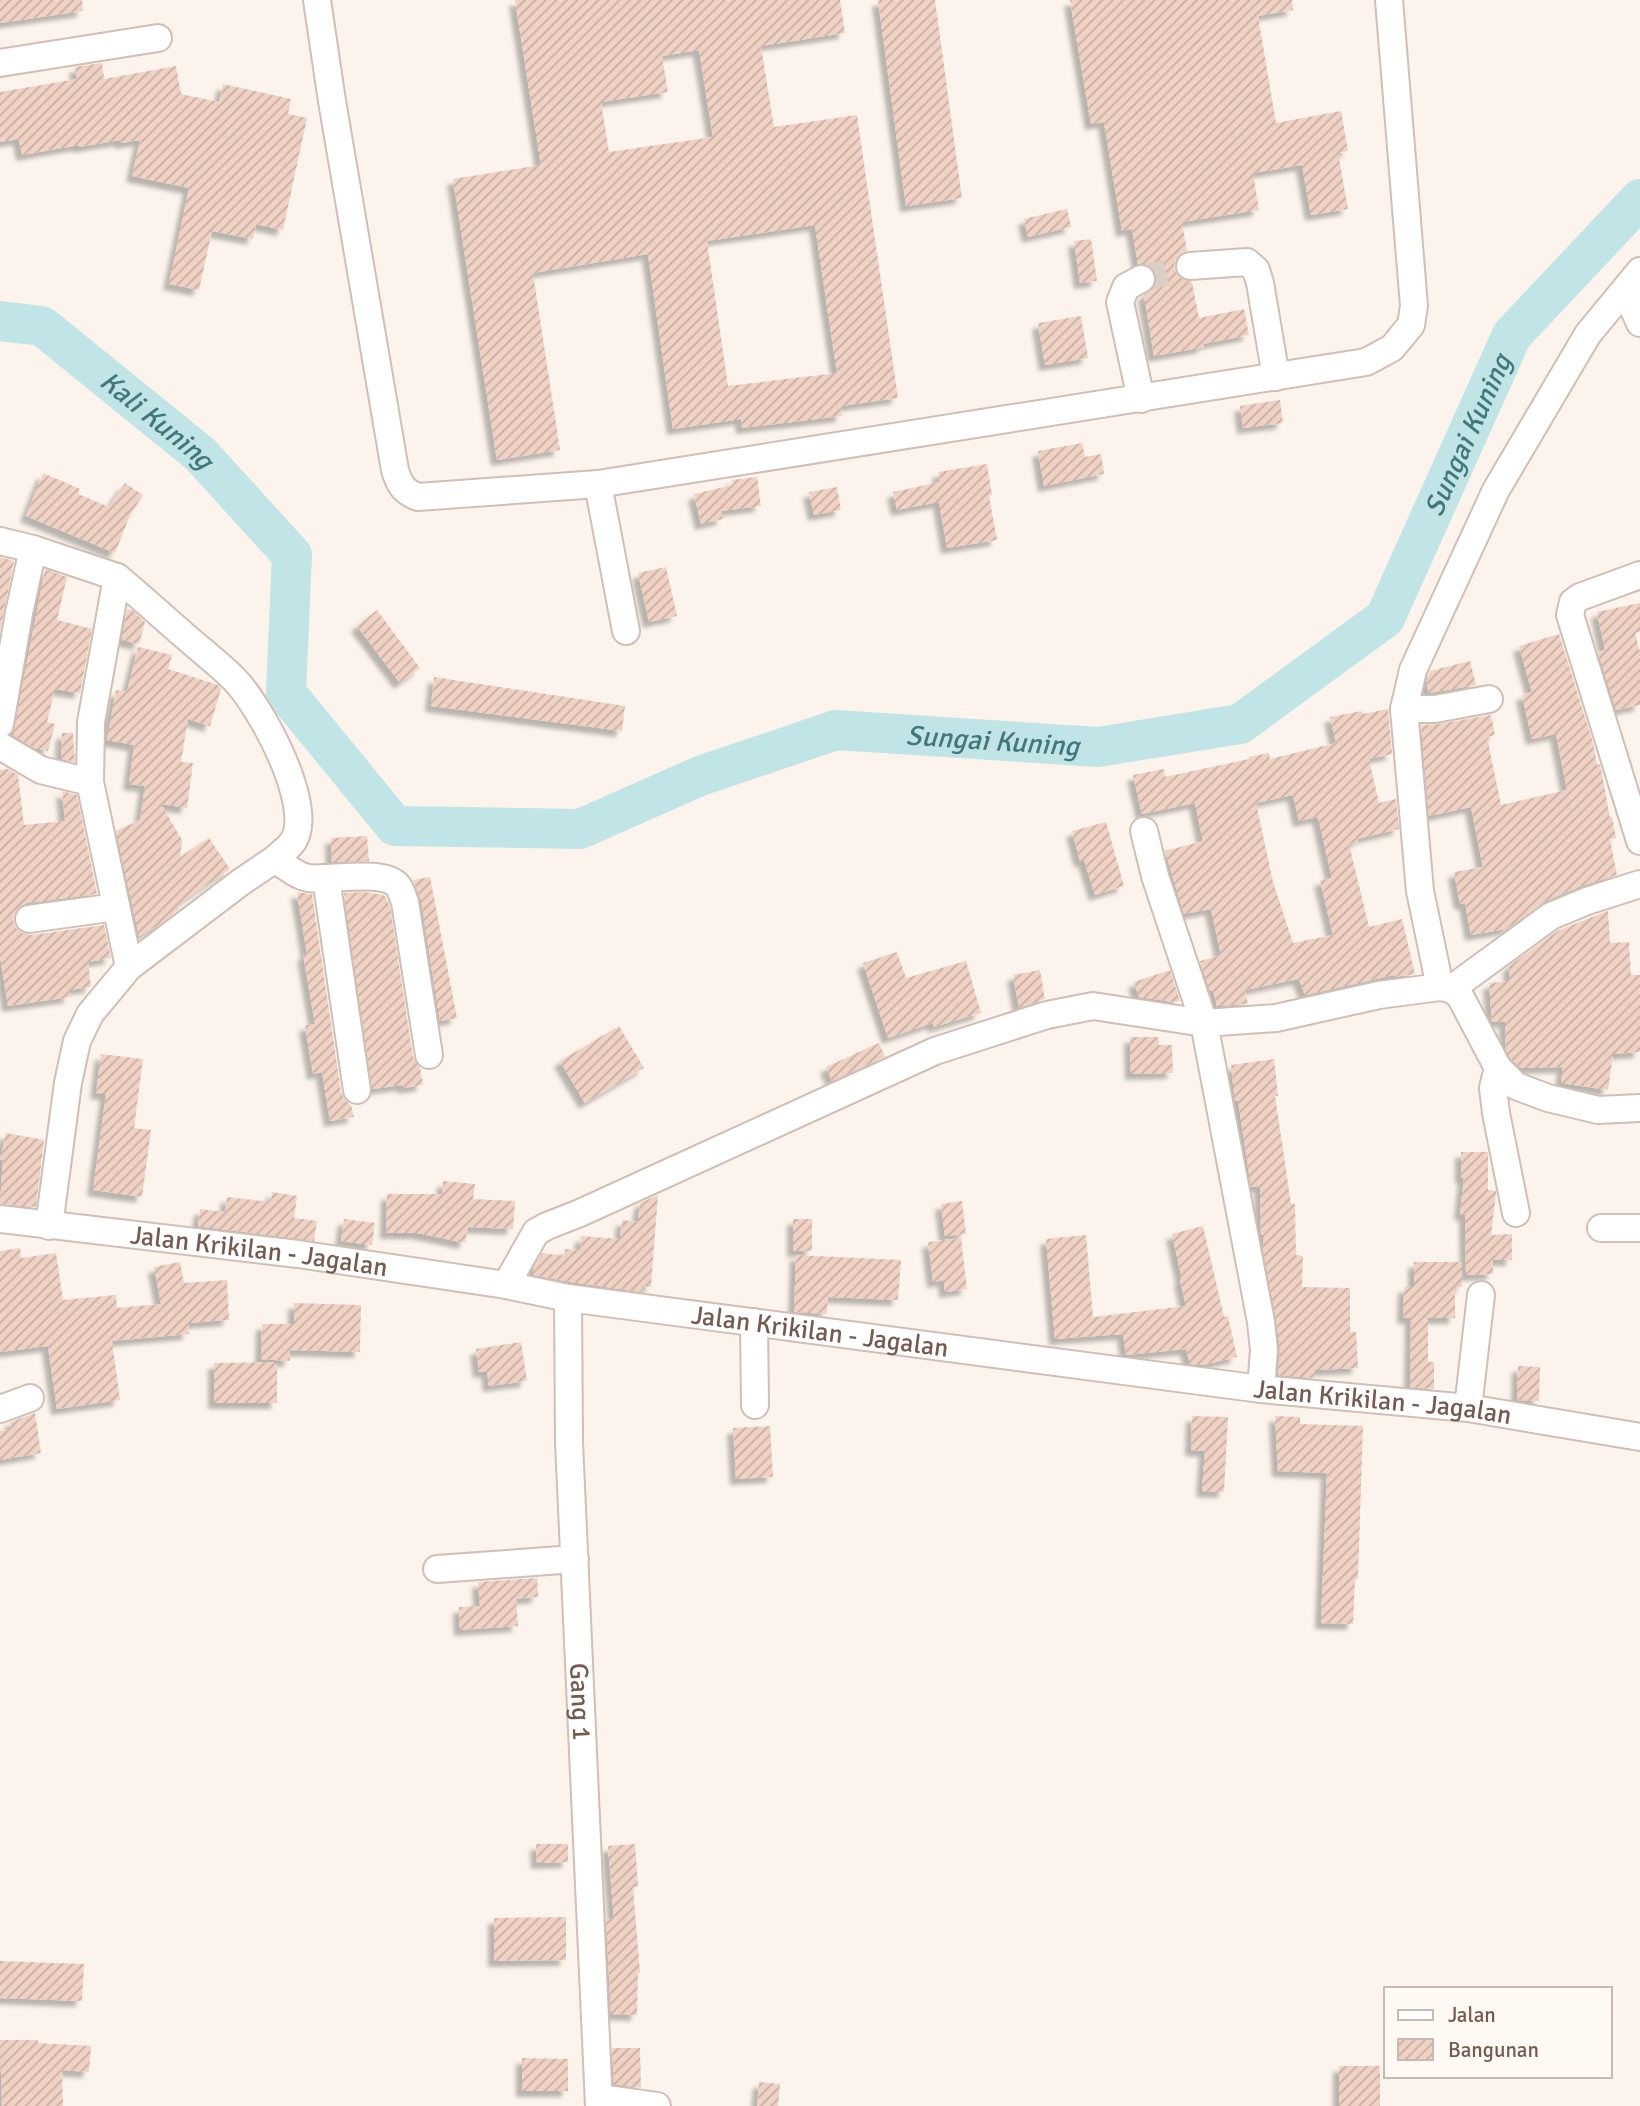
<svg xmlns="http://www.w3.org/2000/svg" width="1640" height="2106" viewBox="0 0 1640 2106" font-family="Signika,sans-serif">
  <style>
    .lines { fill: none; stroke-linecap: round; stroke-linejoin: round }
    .river { stroke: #c1e4e6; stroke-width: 40 }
    .building { fill: url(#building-hatch); fill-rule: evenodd; filter: url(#shadow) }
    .minor-tunnel { stroke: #dbcec5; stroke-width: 26; stroke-dasharray: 26 13; stroke-linecap: butt }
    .minor-casing { stroke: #d1beb4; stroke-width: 30 }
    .minor { stroke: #fff; stroke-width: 26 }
    .labels { text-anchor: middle; stroke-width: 6; stroke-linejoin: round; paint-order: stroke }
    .street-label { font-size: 26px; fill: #775a4f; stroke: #fef9f3 }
    .water-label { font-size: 28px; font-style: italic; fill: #42777b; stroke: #fef9f3 }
  </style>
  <defs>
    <pattern id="building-hatch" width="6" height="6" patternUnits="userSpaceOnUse" patternTransform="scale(1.75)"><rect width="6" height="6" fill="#f0d2c5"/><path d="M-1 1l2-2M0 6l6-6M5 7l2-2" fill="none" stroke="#c7ada2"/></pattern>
    <filter id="shadow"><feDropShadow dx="-6" dy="6" stdDeviation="2" flood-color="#0004"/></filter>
  </defs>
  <rect width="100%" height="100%" fill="#fcf4ec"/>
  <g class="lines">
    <path class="river" id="s1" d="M 0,321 L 42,326 L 200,454 L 292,555 L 286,693 L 395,826 L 580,829 L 700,776 L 836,730 L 1098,747 L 1240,724 L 1385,618 L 1512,335 L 1640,199"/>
  </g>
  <path class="building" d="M 0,0 L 82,0 L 83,11 L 0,23 Z
    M 515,0 L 840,0 L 845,33 L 761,46 L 774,127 L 857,115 L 898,398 L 841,406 L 842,416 L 742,428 L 741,419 L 673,429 L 648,254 L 533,273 L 560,450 L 497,460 L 453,179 L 541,165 ZM 699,50 L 713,137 L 609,152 L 601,102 L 668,92 L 662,56 ZM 815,225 L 837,373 L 728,386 L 707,241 Z
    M 878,0 L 935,0 L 962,198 L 906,206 Z
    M 1070,0 L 1292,0 L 1293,10 L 1258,16 L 1276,123 L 1341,111 L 1348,151 L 1338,153 L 1348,209 L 1311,215 L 1302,165 L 1253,173 L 1259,210 L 1182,222 L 1187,251 L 1181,253 L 1176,259 L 1174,266 L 1177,274 L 1183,280 L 1192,282 L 1199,318 L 1244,309 L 1249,335 L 1203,344 L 1204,347 L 1154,356 L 1144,295 L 1155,287 L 1157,279 L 1155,272 L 1149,265 L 1138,264 L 1132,229 L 1122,231 L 1104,122 L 1091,124 Z
    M 102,63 L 104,79 L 176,66 L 181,94 L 219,102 L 223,84 L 291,99 L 288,114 L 307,118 L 283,230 L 256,224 L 253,239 L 212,231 L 199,290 L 169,284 L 189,188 L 132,176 L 140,140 L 121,143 L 120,140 L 79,147 L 79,145 L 22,155 L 19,139 L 0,142 L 0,92 L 77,79 L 75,67 Z
    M 1067,209 L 1071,227 L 1028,237 L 1024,219 Z
    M 1091,239 L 1097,281 L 1080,283 L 1074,241 Z
    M 1081,316 L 1088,358 L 1045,365 L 1038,323 Z
    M 1280,400 L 1283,423 L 1243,428 L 1240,406 Z
    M 1082,443 L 1085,457 L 1101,454 L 1104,474 L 1044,486 L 1038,451 Z
    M 987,464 L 992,495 L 989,496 L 997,540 L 947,548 L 939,502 L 897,510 L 893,492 L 940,482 L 938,472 Z
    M 43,473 L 80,489 L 78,494 L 109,507 L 125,483 L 143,495 L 130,515 L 115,553 L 26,516 Z
    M 757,477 L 761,506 L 721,511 L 723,519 L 701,524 L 694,494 L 733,485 L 732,480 Z
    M 837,487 L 841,510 L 814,515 L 809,492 Z
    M 0,557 L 14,561 L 0,631 Z
    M 666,567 L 677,616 L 649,622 L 638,573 Z
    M 45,569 L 67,577 L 57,620 L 92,629 L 80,693 L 55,689 L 47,722 L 55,724 L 48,751 L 34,748 L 13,735 Z
    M 1640,603 L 1640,632 L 1635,633 L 1640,652 L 1640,705 L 1616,710 L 1598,652 L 1605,650 L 1597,612 Z
    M 127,609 L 132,610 L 145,622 L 139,644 L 122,640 Z
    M 377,610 L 420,668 L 400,683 L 357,626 Z
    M 1559,634 L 1593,743 L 1597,765 L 1600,764 L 1601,769 L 1610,818 L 1612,817 L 1616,838 L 1610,839 L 1617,875 L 1581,886 L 1545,901 L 1506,929 L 1471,935 L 1465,903 L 1460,904 L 1454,872 L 1483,867 L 1471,807 L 1429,816 L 1421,725 L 1438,724 L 1491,715 L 1495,735 L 1487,737 L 1501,805 L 1567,790 L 1556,734 L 1532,739 L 1522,695 L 1532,692 L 1519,646 Z
    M 138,647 L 172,655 L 168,669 L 218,685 L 221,689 L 210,726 L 188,719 L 181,762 L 193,763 L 187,808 L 161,804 L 182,840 L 180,857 L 209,838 L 230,869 L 177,905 L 179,909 L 159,925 L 139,936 L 116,831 L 140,820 L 145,786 L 129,784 L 134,745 L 107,740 L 116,690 L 127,692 Z
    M 1470,661 L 1476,685 L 1429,693 L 1426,683 L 1430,671 Z
    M 434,677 L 625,706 L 622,731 L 431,706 Z
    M 1388,709 L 1392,754 L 1369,759 L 1379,803 L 1396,799 L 1399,829 L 1357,839 L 1358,842 L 1349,844 L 1369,927 L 1402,919 L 1415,974 L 1394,977 L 1394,975 L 1305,995 L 1299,979 L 1245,990 L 1248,1004 L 1217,1006 L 1213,990 L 1210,991 L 1200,961 L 1221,955 L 1211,909 L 1184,914 L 1165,851 L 1203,841 L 1195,803 L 1142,814 L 1133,775 L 1164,769 L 1165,777 L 1249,759 L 1249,757 L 1269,753 L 1270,759 L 1336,743 L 1330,717 L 1362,711 L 1363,714 ZM 1293,795 L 1299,821 L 1318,817 L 1332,878 L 1320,880 L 1333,935 L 1293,943 L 1273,882 L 1256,803 Z
    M 62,733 L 73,733 L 75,762 L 61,759 Z
    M 8,769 L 18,775 L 24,825 L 65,821 L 62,791 L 77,795 L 97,894 L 27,903 L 20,906 L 14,914 L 13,920 L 16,928 L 22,933 L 31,935 L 104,925 L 111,958 L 88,962 L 91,987 L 69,990 L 70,997 L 8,1006 L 0,956 L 0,770 Z
    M 1106,822 L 1124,886 L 1095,895 L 1084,860 L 1080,861 L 1072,831 Z
    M 367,836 L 369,861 L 332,862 L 331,838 Z
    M 430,877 L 457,1018 L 440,1021 L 421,900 L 413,880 Z
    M 297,892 L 312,894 L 341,1092 L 345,1100 L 351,1105 L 354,1117 L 330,1121 L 322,1072 L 313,1074 L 305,1025 L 315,1024 L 303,954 L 307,954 Z
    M 364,892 L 384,895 L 390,906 L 413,1057 L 420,1068 L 423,1085 L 404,1088 L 403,1085 L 372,1089 L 344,893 Z
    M 1608,911 L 1610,943 L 1629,942 L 1631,975 L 1640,975 L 1640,1052 L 1613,1054 L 1608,1090 L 1561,1083 L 1563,1067 L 1521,1068 L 1511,1059 L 1506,1050 L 1505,1021 L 1492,1022 L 1489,983 L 1510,981 L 1509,966 L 1559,930 Z
    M 897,952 L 906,978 L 966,961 L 981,1013 L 934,1027 L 933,1023 L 888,1038 L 863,963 Z
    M 1040,970 L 1045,999 L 1019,1008 L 1013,975 Z
    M 1170,970 L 1180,1001 L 1174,1002 L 1139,997 L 1134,982 Z
    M 619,1026 L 644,1068 L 585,1103 L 560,1061 Z
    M 1130,1037 L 1158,1037 L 1159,1045 L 1172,1045 L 1173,1073 L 1131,1074 Z
    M 879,1043 L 885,1057 L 832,1081 L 826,1067 Z
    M 101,1054 L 143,1059 L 134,1128 L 151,1130 L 142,1197 L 93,1190 L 106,1094 L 96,1093 Z
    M 1274,1059 L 1278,1096 L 1275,1096 L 1291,1204 L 1295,1204 L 1296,1255 L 1303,1256 L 1302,1287 L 1350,1288 L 1350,1332 L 1356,1332 L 1358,1368 L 1315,1370 L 1315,1378 L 1278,1375 L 1280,1348 L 1276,1319 L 1263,1250 L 1264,1235 L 1261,1235 L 1260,1186 L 1251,1187 L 1238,1100 L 1235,1101 L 1231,1065 Z
    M 6,1133 L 44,1140 L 36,1207 L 0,1204 L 3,1160 L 0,1160 Z
    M 1461,1152 L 1488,1152 L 1488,1190 L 1496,1191 L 1496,1194 L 1491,1235 L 1512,1234 L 1512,1260 L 1493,1260 L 1493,1274 L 1466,1275 L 1465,1215 L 1460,1214 L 1464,1178 L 1461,1178 Z
    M 443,1181 L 475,1184 L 473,1199 L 515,1201 L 513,1229 L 468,1227 L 465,1243 L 417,1233 L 386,1233 L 387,1194 L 442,1194 Z
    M 272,1192 L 297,1196 L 294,1218 L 317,1221 L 314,1241 L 198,1226 L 200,1209 L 225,1212 L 227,1197 L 271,1202 Z
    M 658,1195 L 651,1287 L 642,1286 L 641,1292 L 571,1282 L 533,1275 L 533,1268 L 542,1253 L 565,1256 L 565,1249 L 580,1250 L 581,1236 L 620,1239 L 622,1220 L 638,1222 L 640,1203 Z
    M 962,1201 L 966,1234 L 945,1236 L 941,1204 Z
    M 344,1219 L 375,1223 L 372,1245 L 341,1241 Z
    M 793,1219 L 812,1219 L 812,1251 L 793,1251 Z
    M 1203,1226 L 1224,1317 L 1228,1316 L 1237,1357 L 1203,1365 L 1190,1364 L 1186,1349 L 1126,1355 L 1123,1334 L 1055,1339 L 1046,1239 L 1086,1235 L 1093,1317 L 1186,1306 L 1180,1280 L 1182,1279 L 1172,1234 Z
    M 961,1238 L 967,1289 L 945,1292 L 944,1280 L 933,1282 L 928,1242 Z
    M 20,1248 L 21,1258 L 56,1253 L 63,1300 L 116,1295 L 117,1308 L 161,1304 L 154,1267 L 180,1262 L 184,1283 L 227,1280 L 229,1320 L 188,1323 L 189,1334 L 112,1341 L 120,1400 L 57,1409 L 48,1346 L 0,1352 L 0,1251 Z
    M 796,1255 L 901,1260 L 898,1300 L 828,1297 L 827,1314 L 794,1312 Z
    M 1414,1262 L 1462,1262 L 1462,1287 L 1455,1287 L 1455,1318 L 1428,1318 L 1428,1362 L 1434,1362 L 1434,1389 L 1410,1387 L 1411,1318 L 1403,1318 L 1404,1287 L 1414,1287 Z
    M 294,1303 L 361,1305 L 360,1352 L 290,1350 L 290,1361 L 261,1359 L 262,1324 L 294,1324 Z
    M 521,1342 L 527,1381 L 489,1386 L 487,1371 L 479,1372 L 476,1349 Z
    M 277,1362 L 277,1403 L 214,1403 L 214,1363 Z
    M 1518,1366 L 1540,1367 L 1539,1401 L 1517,1400 Z
    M 35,1413 L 41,1453 L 0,1460 L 0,1431 L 11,1430 L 10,1422 Z
    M 1192,1416 L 1228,1417 L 1224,1492 L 1202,1491 L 1205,1451 L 1191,1450 Z
    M 1275,1416 L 1300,1417 L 1300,1424 L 1363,1426 L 1358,1579 L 1355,1579 L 1353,1624 L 1321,1623 L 1327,1473 L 1278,1471 Z
    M 770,1426 L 773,1477 L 736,1479 L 733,1428 Z
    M 537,1578 L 538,1597 L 516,1599 L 518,1626 L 460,1630 L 459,1607 L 480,1606 L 478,1582 Z
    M 536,1844 L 568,1844 L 568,1862 L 537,1863 Z
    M 635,1844 L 638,1887 L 633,1887 L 640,1973 L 638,1973 L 637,2015 L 611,2014 L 606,1920 L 614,1919 L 608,1846 Z
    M 566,1917 L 566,1960 L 494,1961 L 494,1918 Z
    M 0,1961 L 84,1964 L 82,2001 L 0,1998 Z
    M 0,2040 L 38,2040 L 38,2043 L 91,2046 L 89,2072 L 62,2070 L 63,2106 L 2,2106 Z
    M 612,2048 L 640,2048 L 641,2088 L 614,2084 Z
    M 522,2058 L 568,2059 L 568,2091 L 522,2091 Z
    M 1339,2066 L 1380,2066 L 1380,2106 L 1339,2106 Z
    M 759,2082 L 780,2084 L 778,2106 L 757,2106 Z"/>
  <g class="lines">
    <path class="minor-tunnel" d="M 1141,279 L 1190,266"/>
    <g class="minor-casing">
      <g id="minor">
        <path d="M 317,0 L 332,101 L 395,470 C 399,484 404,492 418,497 L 598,484 L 1366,362 L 1392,348 L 1411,325 L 1414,306 L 1389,0"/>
        <path d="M 0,63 L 158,38"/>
        <path d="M 1190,266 L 1247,262 L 1256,270 L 1260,283 L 1276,377"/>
        <path d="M 1625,290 L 1640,323"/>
        <path d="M 1141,399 L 1120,302 L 1126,287 L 1141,279"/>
        <path d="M 598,484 L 626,631"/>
        <path d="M 0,541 L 33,549 L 117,577 L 91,722 L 90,782 L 129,967 L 241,882 L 275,859 C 295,873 302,881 326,878 L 357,1090"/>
        <path d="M 1640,575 L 1580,597 L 1573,602 L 1570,615 L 1640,841"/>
        <path d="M 117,577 C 141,597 163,617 186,637 C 202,651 219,664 234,679 C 260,705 314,804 294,840 C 290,847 281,853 275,859"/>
        <path d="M 1404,709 L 1435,709 L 1489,699"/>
        <path d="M 0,724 L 19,613 L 33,549"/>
        <path d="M 0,746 L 41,770 L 90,782"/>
        <path d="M 326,878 C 344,878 386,871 398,886 C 401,890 403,897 405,902 L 429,1055"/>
        <path d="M 29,919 L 116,907"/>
        <path d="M 1440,987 L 1420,891 L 1404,709 L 1413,670 L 1496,490 L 1588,334 L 1640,271"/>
        <path d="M 1451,989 L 1551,916 L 1587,901 L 1640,884"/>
        <path d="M 1498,1068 L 1493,1088 L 1496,1113 L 1516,1213"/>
        <path id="s2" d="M 0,1219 L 298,1254 L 506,1285 L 568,1298 L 1261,1389 L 1468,1408 L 1640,1437"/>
        <path d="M 49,1226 L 68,1083 L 77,1041 L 90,1014 L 129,967"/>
        <path d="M 1601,1228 L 1640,1228"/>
        <path d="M 506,1285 L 536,1232 L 547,1226 L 580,1213 L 935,1051 L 1047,1015 L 1093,1006 L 1204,1023 L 1155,876 L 1144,831"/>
        <path id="s3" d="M 568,1298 L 569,1442 L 599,2106"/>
        <path d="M 754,1322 L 755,1405"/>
        <path d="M 1261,1389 L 1264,1350 L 1261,1322 L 1204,1023 L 1276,1018 L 1379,995 L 1440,987 L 1451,989 L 1460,996 L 1498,1068 L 1516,1086 L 1548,1098 L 1598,1110 L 1640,1108"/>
        <path d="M 1468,1408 L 1481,1295"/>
        <path d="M 0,1409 L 30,1398"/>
        <path d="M 437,1569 L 575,1559"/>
        <path d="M 599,2098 L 657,2106"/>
      </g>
    </g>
    <use href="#minor" class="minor"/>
  </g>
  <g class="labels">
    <g class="street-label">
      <text dy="9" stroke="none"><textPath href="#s2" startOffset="261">Jalan Krikilan - Jagalan</textPath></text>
      <text dy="9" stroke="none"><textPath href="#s2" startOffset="828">Jalan Krikilan - Jagalan</textPath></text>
      <text dy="9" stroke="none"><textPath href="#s2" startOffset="1395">Jalan Krikilan - Jagalan</textPath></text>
      <text dy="9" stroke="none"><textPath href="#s3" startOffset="404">Gang 1</textPath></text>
    </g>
    <g class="water-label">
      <text dy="10" stroke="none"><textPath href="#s1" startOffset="191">Kali Kuning</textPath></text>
      <text dy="10" stroke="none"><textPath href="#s1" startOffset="1939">Sungai Kuning</textPath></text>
      <text dy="10" stroke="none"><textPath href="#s1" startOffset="1309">Sungai Kuning</textPath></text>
    </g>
  </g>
  <rect x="1384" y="1987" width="228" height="91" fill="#fef9f3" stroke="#c8b9b1" stroke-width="2"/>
  <rect x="1398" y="2010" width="35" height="10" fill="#ffffff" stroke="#c8b9b1" stroke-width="2"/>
  <text x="1448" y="2022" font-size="21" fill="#775a4f">Jalan</text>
  <rect x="1398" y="2039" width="35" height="21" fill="url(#building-hatch)" stroke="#c8b9b1" stroke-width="2"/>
  <text x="1448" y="2057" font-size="21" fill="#775a4f">Bangunan</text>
</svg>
